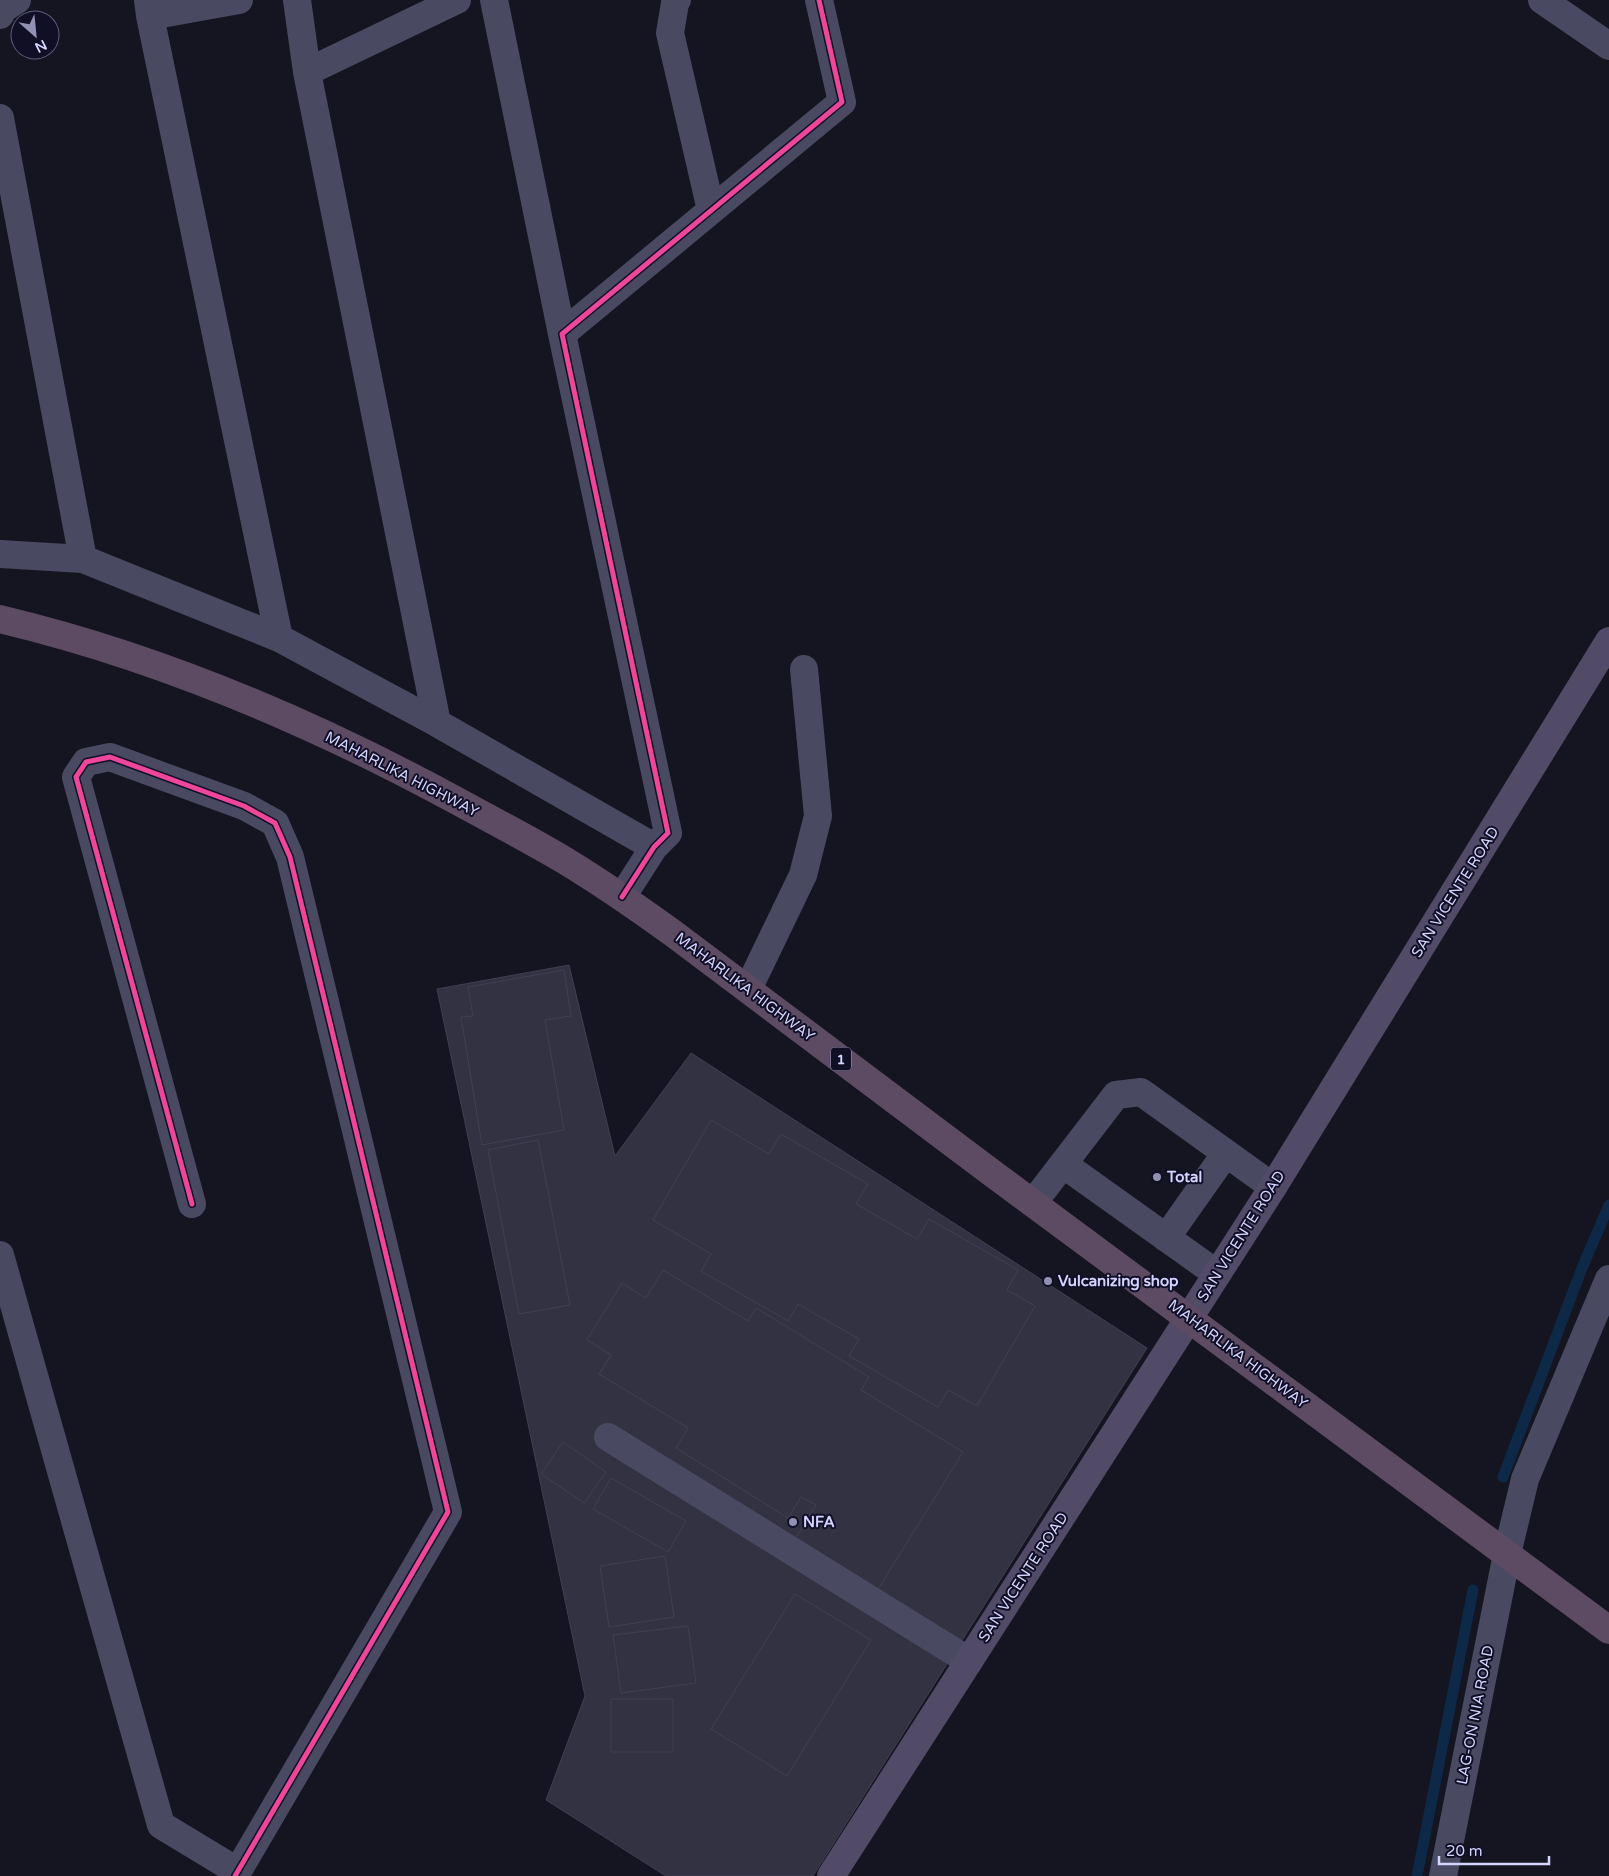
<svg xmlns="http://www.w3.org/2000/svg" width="1609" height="1876" viewBox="0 0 1609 1876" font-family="'Varela Round',sans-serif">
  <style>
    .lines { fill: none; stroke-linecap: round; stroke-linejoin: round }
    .stream { stroke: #0e2947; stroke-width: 11 }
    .building { fill: #333243; stroke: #403f54 }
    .minor { stroke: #494a61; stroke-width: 28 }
    .major { stroke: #514b67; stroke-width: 28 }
    .highway { stroke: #5c4b63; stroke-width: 28 }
    .cycleway-casing { stroke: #100f26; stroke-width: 8 }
    .cycleway { stroke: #ed469a; stroke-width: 5 }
    .poi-dot { fill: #9191b1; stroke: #100f26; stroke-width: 2 }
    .labels { text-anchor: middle; stroke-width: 4; stroke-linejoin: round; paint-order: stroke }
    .shield { fill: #100f26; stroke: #9999be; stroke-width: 1 }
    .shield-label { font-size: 14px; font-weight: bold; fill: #d4d4ff }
    .street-label { font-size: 15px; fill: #d4d4ff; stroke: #100f26 }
    .poi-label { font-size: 15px; font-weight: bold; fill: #d4d4ff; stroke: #100f26; text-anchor: start }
  </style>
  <rect width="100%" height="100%" fill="#151421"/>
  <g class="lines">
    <path class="stream" d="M 1503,1477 L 1582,1268 L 1609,1205
      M 1417,1876 L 1473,1590"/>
  </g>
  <path class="building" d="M 569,965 L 615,1156 L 691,1053 L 1147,1348 L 813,1876 L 666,1876 L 546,1800 L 585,1696 L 437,989 Z
    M 564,970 L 571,1016 L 545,1020 L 564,1130 L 482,1145 L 461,1017 L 473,1016 L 468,987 Z
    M 711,1120 L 769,1154 L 781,1134 L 868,1184 L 856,1204 L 917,1239 L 929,1219 L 1018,1270 L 1007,1290 L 1035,1306 L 977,1406 L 948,1390 L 938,1407 L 849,1356 L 859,1339 L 798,1304 L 788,1321 L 701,1271 L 711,1254 L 653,1220 Z
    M 538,1140 L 570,1305 L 519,1314 L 488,1150 Z
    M 663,1270 L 748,1321 L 756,1308 L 869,1377 L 861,1390 L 963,1452 L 877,1591 L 794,1541 L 816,1505 L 801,1497 L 788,1518 L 676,1448 L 688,1428 L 599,1374 L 611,1355 L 587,1340 L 622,1283 L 646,1298 Z
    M 563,1442 L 606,1472 L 584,1503 L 541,1474 Z
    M 611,1478 L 686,1521 L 668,1552 L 593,1509 Z
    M 665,1556 L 674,1617 L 609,1627 L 600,1566 Z
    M 795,1594 L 871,1640 L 787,1776 L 711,1729 Z
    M 688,1626 L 696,1683 L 621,1693 L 613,1635 Z
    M 611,1699 L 673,1699 L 673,1752 L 611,1752 Z"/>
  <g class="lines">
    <path class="minor" d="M 148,0 L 150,16 L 279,638 L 437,723
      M 297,0 L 307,72 L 437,723 L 654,847
      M 494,0 L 562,334
      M 677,0 L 675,3 L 670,33 L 711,210
      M 1542,0 L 1609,46
      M 0,15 L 3,9 L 17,0
      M 150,16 L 239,0
      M 307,72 L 457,0
      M 0,118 L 83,559
      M 0,554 L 83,559 L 279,638
      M 622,897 L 654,847 L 668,833 L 562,334 L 842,102 L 819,0
      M 748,989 L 803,875 L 818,816 L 804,669
      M 1063,1164 L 1217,1274
      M 1033,1203 L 1116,1095 L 1141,1092 L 1273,1187
      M 192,1204 L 76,777 L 86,762 L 110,757 L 244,806 L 275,823 L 290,857 L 448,1512 L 235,1876
      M 1166,1238 L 1226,1153
      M 0,1255 L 161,1825 L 237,1871
      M 608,1437 L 969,1661
      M 1443,1876 L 1507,1554 L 1525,1479 L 1609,1279"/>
    <path class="major" d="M 831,1876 L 1273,1187 L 1609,641"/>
    <path class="highway" d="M 0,619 C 160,657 314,723 459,802 C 494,821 530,840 564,860 C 602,883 638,908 674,934 L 988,1170 L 1609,1630"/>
    <g class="cycleway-casing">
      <path id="cycleway" d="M 622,897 L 654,847 L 668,833 L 562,334 L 842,102 L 819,0
        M 192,1204 L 76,777 L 86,762 L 110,757 L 244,806 L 275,823 L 290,857 L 448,1512 L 235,1876"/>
    </g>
    <use href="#cycleway" class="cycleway"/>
  </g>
  <g class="poi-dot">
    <circle cx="1157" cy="1177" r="5"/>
    <circle cx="1048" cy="1281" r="5"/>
    <circle cx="793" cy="1522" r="5"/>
  </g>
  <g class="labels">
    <rect class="shield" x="831" y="1047.5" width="20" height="23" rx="4"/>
    <g class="shield-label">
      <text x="841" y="1064">1</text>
    </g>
    <g class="street-label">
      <text transform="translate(402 774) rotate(27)" y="5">MAHARLIKA HIGHWAY</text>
      <text transform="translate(1455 892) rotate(-58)" y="5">SAN VICENTE ROAD</text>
      <text transform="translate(745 987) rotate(37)" y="5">MAHARLIKA HIGHWAY</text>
      <text transform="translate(1241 1236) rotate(-58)" y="5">SAN VICENTE ROAD</text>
      <text transform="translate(1238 1354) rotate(37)" y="5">MAHARLIKA HIGHWAY</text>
      <text transform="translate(1023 1577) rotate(-57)" y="5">SAN VICENTE ROAD</text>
      <text transform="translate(1475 1715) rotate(-79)" y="5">LAG-ON NIA ROAD</text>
    </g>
    <g class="poi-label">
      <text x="1167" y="1182">Total</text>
      <text x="1058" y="1286">Vulcanizing shop</text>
      <text x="803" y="1527">NFA</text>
    </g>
  </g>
  <g transform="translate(35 35) rotate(153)"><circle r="24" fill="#100f26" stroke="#5e5e7d"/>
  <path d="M0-4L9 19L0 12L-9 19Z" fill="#9191b1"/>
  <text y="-8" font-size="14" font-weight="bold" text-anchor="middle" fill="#d4d4ff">N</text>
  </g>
  <path d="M1439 1856v8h110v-8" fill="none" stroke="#d4d4ff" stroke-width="2.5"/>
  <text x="1446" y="1856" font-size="15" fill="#d4d4ff" stroke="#100f26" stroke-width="4" paint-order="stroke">20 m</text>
</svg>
